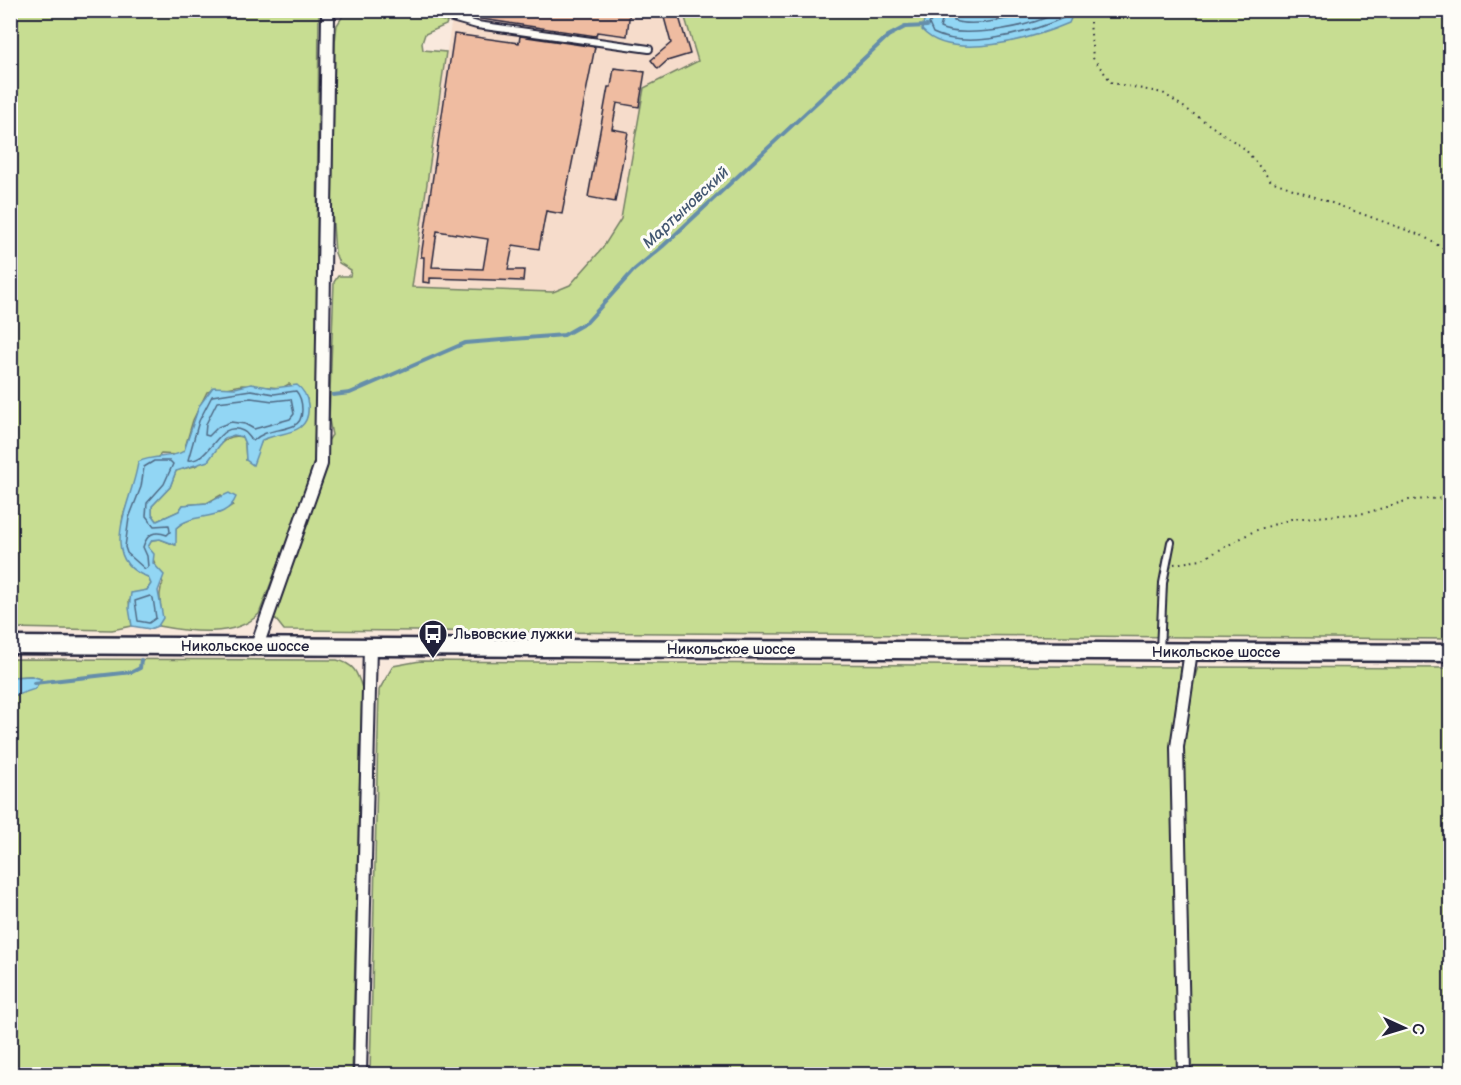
<svg xmlns="http://www.w3.org/2000/svg" width="1461" height="1085" viewBox="0 0 1461 1085" font-family="'Balsamiq Sans',sans-serif">
  <style>
    .built { fill: #f6dccb }
    .green { fill: #c7dd92; stroke: #748066; stroke-width: 1.5 }
    .water { fill: #92d6f4; stroke: #658eaa; stroke-width: 1.5 }
    .lines { fill: none; stroke-linecap: round; stroke-linejoin: round }
    .shore { stroke: #4f6a85; stroke-width: 1.5 }
    .stream { stroke: #658eaa; stroke-width: 4 }
    .building { fill: #efbca1; stroke: #22223b; stroke-width: 1.5; fill-rule: evenodd }
    .lane-casing { stroke: #22223b; stroke-width: 10 }
    .street-casing { stroke: #22223b; stroke-width: 16 }
    .secondary-casing { stroke: #22223b; stroke-width: 21 }
    .path { stroke: #22223b; stroke-width: 2; stroke-dasharray: 1.5 4.5; stroke-linecap: butt }
    .lane { stroke: #fdfcf7; stroke-width: 6 }
    .street { stroke: #fdfcf7; stroke-width: 12 }
    .secondary { stroke: #fdfcf7; stroke-width: 16 }
    .labels { text-anchor: middle; stroke-width: 6; stroke-linejoin: round; paint-order: stroke }
    .poi-label { font-size: 15px; fill: #22223b; stroke: #fdfcf7; text-anchor: start }
    .street-label { font-size: 15px; fill: #22223b; stroke: #fdfcf7 }
    .water-label { font-size: 16px; font-style: italic; fill: #445872; stroke: #fdfcf7 }
  </style>
  <rect width="100%" height="100%" fill="#f9e9dd"/>
  <filter id="ink" filterUnits="userSpaceOnUse"><feTurbulence type="fractalNoise" baseFrequency=".0167" numOctaves="2"/><feDisplacementMap in="SourceGraphic" scale="12" xChannelSelector="R" yChannelSelector="G"/><feConvolveMatrix kernelMatrix="1 2 1 2 8 2 1 2 1" color-interpolation-filters="sRGB"/></filter>
  <g filter="url(#ink)">
    <path class="built" d="M 453,11 L 683,11 L 698,61 L 644,88 L 621,219 L 602,249 L 570,285 L 553,292 L 411,287 Z"/>
    <path class="green" d="M 10,11 L 319,11 L 315,468 L 259,614 C 235,638 190,632 158,626 C 166,612 155,598 163,583 L 148,547 L 152,540 L 160,539 L 175,545 L 176,528 C 192,513 215,518 233,505 L 221,495 L 207,503 L 183,505 L 179,511 L 157,521 L 152,514 L 152,506 L 170,487 L 176,471 C 182,468 189,468 195,466 C 214,458 222,431 242,437 L 245,444 L 246,460 L 255,456 L 262,440 C 285,429 313,436 307,399 L 289,384 L 282,388 L 242,385 L 207,392 L 193,420 L 184,451 L 178,455 L 161,454 L 137,478 L 123,516 L 122,524 L 133,568 L 148,577 L 151,584 L 147,590 L 129,601 L 132,626 L 112,630 L 11,628 Z
      M 346,11 L 410,11 L 447,22 L 446,25 L 425,34 L 422,43 L 423,50 L 446,52 L 412,287 L 553,292 L 570,285 L 602,249 L 621,219 L 644,88 L 698,61 L 683,11 L 1450,11 L 1450,639 L 284,630 L 273,616 L 322,482 L 328,441 L 332,435 L 329,420 L 334,282 L 338,276 L 350,276 L 351,270 L 339,263 L 335,253 L 332,210 L 335,42 L 337,25 Z
      M 10,659 L 337,660 C 354,664 357,672 362,688 L 352,1074 L 11,1074 L 11,694 L 17,695 L 41,679 L 31,676 L 11,677 Z
      M 420,661 L 1181,667 L 1171,746 L 1178,1074 L 370,1074 L 379,690 L 393,666 Z
      M 1198,667 L 1450,668 L 1450,1074 L 1188,1074 L 1183,748 L 1192,686 Z"/>
    <path class="water" d="M 934,11 L 934,10 L 1074,11 L 1069,23 C 1034,38 952,63 922,30 L 924,20 Z
      M 251,384 L 274,388 L 297,385 C 304,390 307,396 308,405 C 311,436 282,431 262,440 L 253,465 L 246,460 L 245,444 L 242,437 L 234,435 L 225,438 L 208,461 L 176,471 L 170,487 L 152,506 L 152,514 L 157,521 L 179,511 L 183,505 L 207,503 L 229,493 L 236,497 C 226,523 193,511 176,528 L 176,545 L 160,539 L 152,540 L 148,547 L 154,554 L 153,563 L 164,575 L 158,591 L 163,618 L 158,626 L 150,629 L 132,626 L 129,608 L 131,593 L 147,590 L 151,584 L 148,577 C 94,560 134,498 138,462 C 155,454 172,459 184,451 L 199,406 L 213,387 L 235,388 Z
      M 31,676 L 41,679 L 35,689 L 17,695 L 11,694 L 11,677 Z"/>
    <g class="lines">
      <path class="shore" d="M 938,10 L 929,24 L 933,33 C 968,50 1029,33 1063,18 L 1068,10
        M 945,10 L 940,28 C 963,39 1040,27 1059,10
        M 954,10 L 954,21 C 976,28 1018,17 1040,10
        M 251,390 L 274,394 L 296,391 C 303,399 306,421 293,426 C 278,432 266,429 253,441 C 249,438 248,433 243,431 C 217,418 212,463 188,460 L 199,421 L 212,396 Z
        M 251,398 L 273,401 L 291,399 L 294,414 L 290,419 L 254,429 L 245,424 L 231,422 L 218,427 L 209,436 L 205,435 L 206,424 L 217,402 Z
        M 154,461 L 170,461 L 173,464 L 164,484 L 147,503 L 146,516 L 154,526 L 169,525 L 170,532 L 167,535 C 154,530 147,534 143,547 L 147,556 L 148,567 L 145,569 L 127,553 L 125,547 L 129,518 L 141,487 L 144,467 Z
        M 150,596 L 153,598 L 156,618 L 149,623 L 138,621 L 135,601 Z"/>
      <path class="stream" d="M 333,395 L 350,393 L 465,343 L 564,335 L 587,322 L 634,270 L 663,246 L 888,36 L 905,27 L 927,26
        M 34,683 L 132,672 L 140,668 L 141,660"/>
    </g>
    <path class="building" d="M 461,10 L 630,10 L 627,36 L 597,32 L 596,36 L 468,17 L 461,15 Z
      M 662,10 L 677,10 L 690,54 L 667,61 L 658,69 L 651,60 L 671,43 Z
      M 454,34 L 519,43 L 520,36 L 595,47 L 562,214 L 546,211 L 539,249 L 513,245 L 508,270 L 524,270 L 523,281 L 430,278 L 430,283 L 423,282 L 424,257 L 421,257 ZM 437,231 L 488,239 L 483,269 L 432,267 Z
      M 614,68 L 645,72 L 639,107 L 617,103 L 612,129 L 628,132 L 615,202 L 588,197 L 608,87 L 611,87 Z"/>
    <g class="lines">
      <g class="lane-casing">
        <path id="lane" d="M 423,10 L 477,25 L 649,49
          M 1160,651 L 1163,583 L 1171,542"/>
      </g>
      <g class="street-casing">
        <path id="street" d="M 257,646 L 321,464 L 328,17 L 330,10
          M 360,1074 L 370,646
          M 1184,1074 L 1177,747 L 1191,651"/>
      </g>
      <g class="secondary-casing">
        <path id="secondary" d="M 10,645 L 1450,653"/>
      </g>
      <path class="path" d="M 1089,10 L 1093,58 L 1112,83 L 1163,93 L 1245,149 L 1271,181 L 1423,236 L 1450,253
        M 1174,564 L 1201,560 L 1254,531 L 1291,519 L 1366,513 L 1409,500 L 1450,498"/>
      <use href="#lane" class="lane"/>
      <use href="#street" class="street"/>
      <use href="#secondary" class="secondary"/>
    </g>
  </g>
  <defs>
    <g id="bus-pin" transform="scale(1.5)"><path d="M0 17L-7.5 6A9.5 9.5 0 1 1 7.5 6Z" fill="#22223b" stroke="#fdfcf7"/><path d="M-5-6H5V4H4V6H2V4H-2V6H-4V4H-5ZM-3.5-4V0h7V-4ZM-3.5 1.2v1.5H-2V1.2ZM2 1.2v1.5H3.5V1.2Z" fill="#fff"/></g>
  </defs>
  <g fill-rule="evenodd">
    <use href="#bus-pin" x="433" y="634"/>
  </g>
  <g class="labels">
    <g class="poi-label">
      <text x="454" y="639">Львовские лужки</text>
    </g>
    <g class="street-label">
      <text x="245" y="651">Никольское шоссе</text>
      <text x="731" y="654">Никольское шоссе</text>
      <text x="1216" y="657">Никольское шоссе</text>
    </g>
    <g class="water-label">
      <text transform="translate(685 207) rotate(-43)" y="6">Мартыновский</text>
    </g>
  </g>
  <rect width="1461" height="1085" fill="none" stroke="#fdfcf7" stroke-width="36"/>
  <rect x="18" y="18" width="1425" height="1049" fill="none" stroke="#22223b" stroke-width="2" filter="url(#ink)"/>
  <g transform="translate(1404 1028) rotate(94)" stroke="#fdfcf7" stroke-width="4.5" paint-order="stroke">
  <path d="M0-4.5L10 22L0 15L-10 22Z" fill="#22223b"/>
  <text y="-9" font-size="16" font-weight="bold" text-anchor="middle" fill="#22223b">С</text>
  </g>
</svg>
